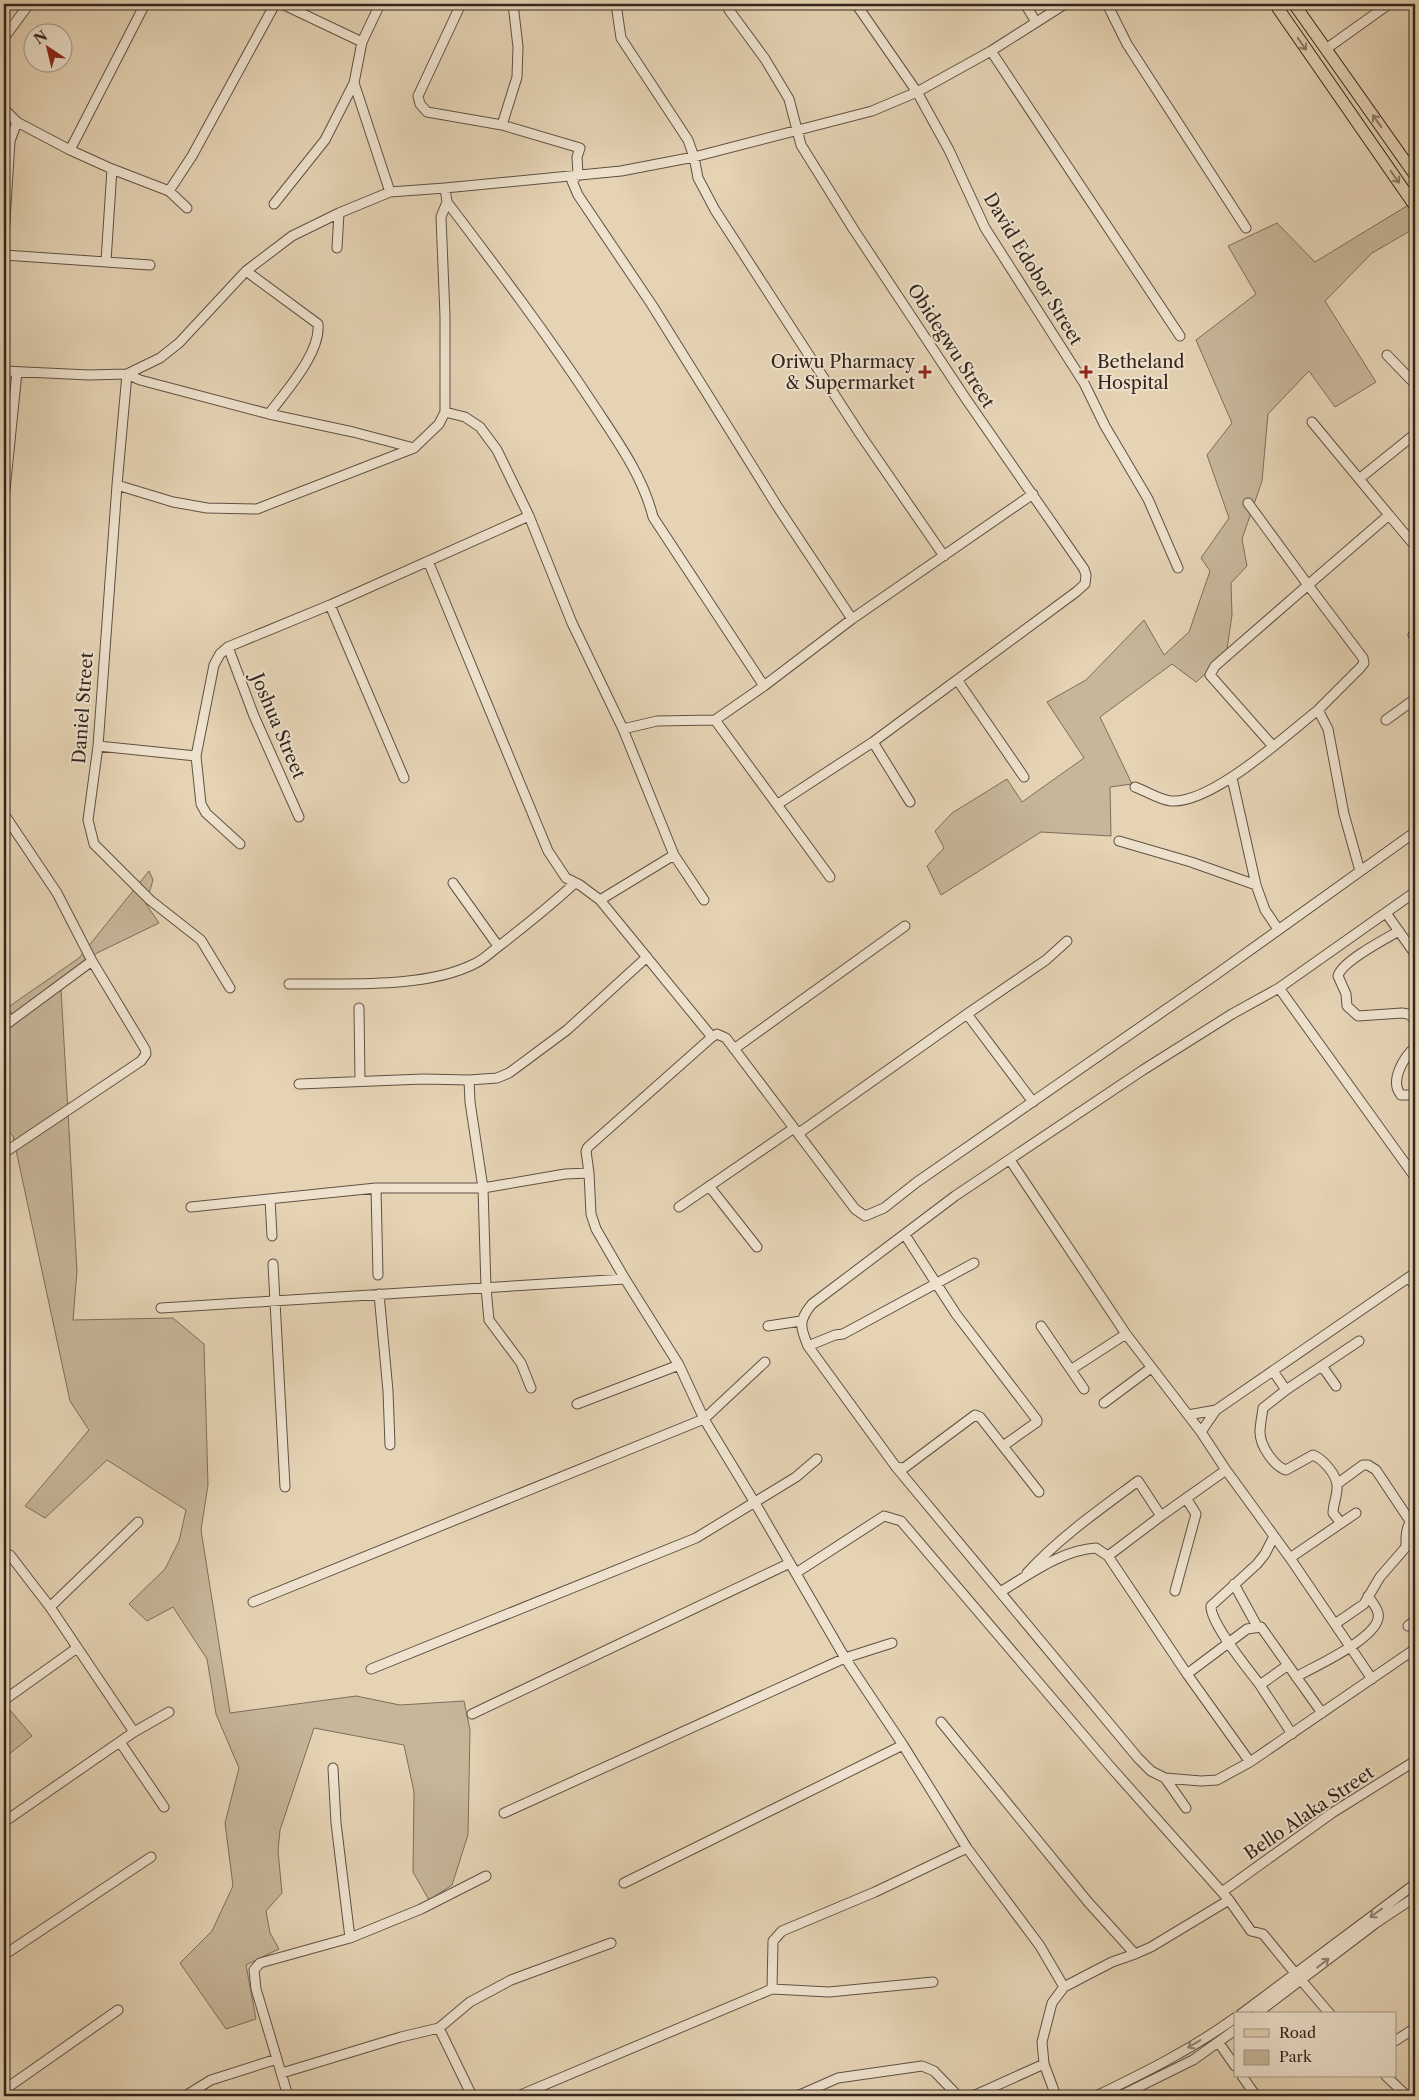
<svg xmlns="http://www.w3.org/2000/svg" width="1419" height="2100" viewBox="0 0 1419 2100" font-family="'Libre Caslon Text',serif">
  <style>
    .green { fill: #c7b69a; stroke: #7d6e5c }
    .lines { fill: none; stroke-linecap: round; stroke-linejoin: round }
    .minor-casing { stroke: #605144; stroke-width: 11 }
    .major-casing { stroke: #33261e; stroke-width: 13 }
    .minor { stroke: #eee2ce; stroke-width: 9 }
    .major { stroke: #e5d3b4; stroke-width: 11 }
    .oneway { stroke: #8c7c69 }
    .oneway2 { stroke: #908476 }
    .poi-dot { fill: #8f2418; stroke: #eee2ce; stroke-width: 2 }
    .labels { text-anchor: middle; stroke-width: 4; stroke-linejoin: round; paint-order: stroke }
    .street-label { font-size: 18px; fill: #33261e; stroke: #eee2ce }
    .poi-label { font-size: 18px; fill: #33261e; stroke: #eee2ce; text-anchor: end }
  </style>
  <rect width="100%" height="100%" fill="#e5d3b4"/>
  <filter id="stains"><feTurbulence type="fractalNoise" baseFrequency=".004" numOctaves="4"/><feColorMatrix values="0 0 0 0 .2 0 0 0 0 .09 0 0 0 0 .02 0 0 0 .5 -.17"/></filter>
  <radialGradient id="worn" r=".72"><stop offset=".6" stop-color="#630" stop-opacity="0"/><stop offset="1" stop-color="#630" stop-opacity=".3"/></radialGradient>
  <path class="green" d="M 1415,201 L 1415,228 L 1372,253 L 1325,301 L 1376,382 L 1335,407 L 1309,371 L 1268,414 L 1262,481 L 1242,539 L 1247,566 L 1231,583 L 1232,615 L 1226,656 L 1196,682 L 1172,664 L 1100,717 L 1132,784 L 1110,787 L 1111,836 L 1041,832 L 941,895 L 927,866 L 944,848 L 935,831 L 952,813 L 1007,779 L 1022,802 L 1084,758 L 1047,702 L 1086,680 L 1144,620 L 1164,655 L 1189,632 L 1210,571 L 1201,558 L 1229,518 L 1207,455 L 1232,423 L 1196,340 L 1256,294 L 1228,246 L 1277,223 L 1315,262 Z
    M 149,871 L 153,880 L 146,904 L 159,923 L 97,953 L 61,989 L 77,1271 L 73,1320 L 173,1318 L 204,1344 L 208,1485 L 201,1530 L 230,1713 L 356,1696 L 400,1705 L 464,1701 L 470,1730 L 468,1835 L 452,1885 L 429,1900 L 413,1872 L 414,1792 L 404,1745 L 314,1728 L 280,1830 L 278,1851 L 282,1893 L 266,1911 L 270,1933 L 279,1949 L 246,1965 L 256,2019 L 226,2029 L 180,1963 L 212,1931 L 233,1886 L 225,1823 L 239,1768 L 216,1714 L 207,1659 L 173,1607 L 147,1621 L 129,1604 L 165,1569 L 179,1541 L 186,1510 L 107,1460 L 45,1518 L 25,1506 L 89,1430 L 70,1401 L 13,1136 L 4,1127 L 4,1010 L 79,958 Z
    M 4,1703 L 32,1736 L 4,1758 Z"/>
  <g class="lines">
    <g class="minor-casing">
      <path id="minor" d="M 282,4 L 362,42 L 354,83 L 390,192
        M 461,4 L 418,96 L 420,104 L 427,112 L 502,125
        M 513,4 L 518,47 L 517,77 L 502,125 L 580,148 L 577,157 L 578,175 L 572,181 L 578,195 L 652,305 L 777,506 L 852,619
        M 616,4 L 621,38 L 688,140 L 694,157 L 698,178 L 715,210 L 860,434 L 944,556
        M 856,4 L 917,92 L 949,150 L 985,228 L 1084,383 L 1105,426 L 1148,499 L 1178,568
        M 1025,4 L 1036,22
        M 1107,4 L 1127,44 L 1246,228
        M 729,10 L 765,59 L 789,99 L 801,145 L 854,230 L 966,399 L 1084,569 L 1086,575 L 1085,584 L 1076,592 L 873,742 L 778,804
        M 4,38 L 29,4
        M 362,42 L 380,4
        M 1326,49 L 1389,4
        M 991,51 L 1180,336
        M 4,109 L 17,122 L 70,150 L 112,169 L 169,191 L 187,208
        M 70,150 L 145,4
        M 169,191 L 192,156 L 275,4
        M 447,202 C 497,268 547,334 593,404 C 616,439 643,476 653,517 L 764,686
        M 274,204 L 325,140 L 354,83
        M 4,237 L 10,141 L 17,122
        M 337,248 L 339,213
        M 4,255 L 150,265
        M 106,261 L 112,169
        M 246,271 L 318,324 C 321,353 285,392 269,414
        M 1387,355 L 1415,384
        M 4,371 L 89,375 L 127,374 L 160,358 L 179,343 L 246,271 L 292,236 L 339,213 L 390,192 L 445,188 L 621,171 L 694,157 L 872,111 L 917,92 L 991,51 L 1065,4
        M 445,412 L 465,417 L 480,427 L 497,450 L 529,516 L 572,623 L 623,729 L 674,855 L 704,900
        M 1312,422 L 1389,515
        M 1359,479 L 1415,434
        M 117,485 L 173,502 L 207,508 L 257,509 L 414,448 L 439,424 L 445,412 L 445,316 L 441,217 L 447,202 L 445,188
        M 4,500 L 17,372
        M 1248,503 L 1308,585 L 1215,666 L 1210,675 L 1272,745
        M 428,561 L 548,851 L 566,878 L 580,885 L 600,900 L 712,1037 L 717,1034 L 726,1038 L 855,1209 L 865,1216 L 884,1208 L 917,1182 L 1214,976 L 1415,832
        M 330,605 L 404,778
        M 1413,635 L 1415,638
        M 228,647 L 254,716 L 299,817
        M 958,681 L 1024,777
        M 715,720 L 830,877
        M 1386,720 L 1415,699
        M 623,729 L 657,721 L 715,720 L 764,686 L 852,619 L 1033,494
        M 873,742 L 910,802
        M 98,746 L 196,756 L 201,804 L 206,813 L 240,844
        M 196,756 L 214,665 L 220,654 L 228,647 L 330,605 L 529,516
        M 1232,778 L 1256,885 L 1265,910 L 1278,929
        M 1135,787 C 1146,791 1160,800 1171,801 C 1212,804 1286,735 1318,710
        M 4,814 L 57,893 L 92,961 L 145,1049 L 146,1054 L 141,1061 L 4,1153
        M 1119,841 L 1191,862 L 1256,885
        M 1360,871 L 1344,814 L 1328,729 L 1318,710 L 1360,668 L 1364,663 L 1363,658 L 1308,585 L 1389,515 L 1415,546
        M 453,883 L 498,946
        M 600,900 L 674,855
        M 1386,913 L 1415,954
        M 1399,931 C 1385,939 1341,962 1338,976 L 1346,994 L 1347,1006 L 1358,1016 L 1402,1013 L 1408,1014 L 1415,1019
        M 289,984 C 344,983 424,989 474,964 C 483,960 491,952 499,946 C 525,926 551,905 575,883
        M 230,988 L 201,940 L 150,900 L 94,844 L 88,820 L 98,746 L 117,485 L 127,374 L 140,380 L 269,414 L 353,432 L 414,448
        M 1279,988 L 1415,1177
        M 359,1008 L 360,1081
        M 4,1012 L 10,1021
        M 967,1014 L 1033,1102
        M 4,1026 L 92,961
        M 1415,1047 C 1404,1057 1389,1081 1401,1095 L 1415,1095
        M 734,1049 L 905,926
        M 299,1084 L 423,1079 L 469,1080
        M 799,1133 L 967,1014 L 1046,960 L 1067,941
        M 1010,1160 L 1126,1334 L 1201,1432 L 1226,1470 L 1290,1558 L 1372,1679
        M 589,1173 L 591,1214 L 596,1229 L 625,1279 L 679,1365 L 704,1419 L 755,1503 L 845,1658 L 903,1745 L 967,1848 L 1040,1946 L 1064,1987 L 1052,2003 L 1042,2042 L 1044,2064 L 1056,2096
        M 709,1186 L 757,1247
        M 376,1188 L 378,1275
        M 270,1199 L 272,1236
        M 191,1207 L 376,1188 L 483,1188 L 565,1174 L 589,1173 L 586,1151 L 588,1147 L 712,1037
        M 679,1207 L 794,1128
        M 905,1235 L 956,1314 L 1037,1420 L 1037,1422 L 1003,1446
        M 273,1264 L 285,1487
        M 1409,1277 L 1415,1287
        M 379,1294 L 388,1391 L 390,1445
        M 161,1308 L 625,1279
        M 768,1326 L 801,1321
        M 1041,1326 L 1084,1389
        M 808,1346 L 835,1335 L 843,1334 L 974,1263
        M 1322,1366 L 1336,1386
        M 1072,1369 L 1126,1334
        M 1273,1371 L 1286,1390
        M 531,1388 L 521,1363 L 489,1320 L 486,1288 L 483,1188 L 470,1102 L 469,1080 L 497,1078 L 509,1073 L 567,1030 L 647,957
        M 1104,1403 L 1151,1368
        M 577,1404 L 679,1365
        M 1188,1415 L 1216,1410 L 1415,1273
        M 1201,1432 L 1216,1410
        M 896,1467 L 1138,1758 L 1151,1771 L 1165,1778 L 1201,1781 L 1217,1780 L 1250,1762 L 1415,1649
        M 1337,1484 L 1363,1465 L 1368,1465 L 1376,1470 L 1410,1521 L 1414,1523
        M 1039,1492 L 980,1417 L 975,1415 L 904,1468 L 896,1467 L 808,1346 C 800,1327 798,1321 812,1304 L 955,1196 L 1143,1070 L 1232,1014 L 1279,988 L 1415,892
        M 1341,1523 L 1333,1513 C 1333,1504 1338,1494 1337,1485 C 1336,1474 1323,1459 1313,1455 L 1286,1470 C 1274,1466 1260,1446 1260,1432 C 1260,1425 1262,1416 1263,1408 L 1286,1390 L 1359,1341
        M 1108,1556 L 1187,1674 L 1250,1762
        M 1290,1558 L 1356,1513
        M 796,1573 L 884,1516 L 901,1521 L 1108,1764 L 1229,1900 L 1251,1931 L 1263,1934 L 1295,1973
        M 1027,1573 C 1060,1537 1099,1510 1138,1481 L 1161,1516
        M 1234,1584 L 1257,1626
        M 1175,1591 L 1196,1514 L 1186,1498
        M 1000,1592 C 1029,1575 1061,1550 1096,1548 L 1108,1556 L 1161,1516 L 1226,1470
        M 253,1602 L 704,1419 L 765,1362
        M 50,1607 L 138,1522
        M 1335,1624 L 1364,1604 L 1380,1577 L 1406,1547 C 1406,1536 1405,1525 1415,1518
        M 1408,1626 L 1415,1620
        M 1288,1665 L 1260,1685 L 1292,1734
        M 371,1669 L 696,1538 L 796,1477 L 817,1459
        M 1187,1674 L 1247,1629 L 1261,1627 L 1322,1713
        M 1296,1677 C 1313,1667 1384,1636 1378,1613 C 1377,1607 1371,1601 1368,1596
        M 1260,1685 C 1248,1669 1210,1623 1211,1606 L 1257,1564 L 1265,1554 L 1274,1536
        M 4,1698 L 7,1698 L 77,1648
        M 472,1714 L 790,1563
        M 941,1722 L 1088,1902 L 1135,1954 L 1151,1947 L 1229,1900
        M 134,1732 L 169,1712
        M 120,1742 L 164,1807
        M 1165,1778 L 1186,1808
        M 504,1813 L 845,1658 L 892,1643
        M 4,1822 L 134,1732 L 50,1607 L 10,1555
        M 624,1883 L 903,1745
        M 1222,1892 L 1332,1813 L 1415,1761
        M 350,1938 L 421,1909 L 486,1876
        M 4,1955 L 151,1857
        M 1301,1980 L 1330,2014
        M 1064,1987 L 1112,1962 L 1135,1954
        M 772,1989 L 773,1941 L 782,1931 L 875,1892 L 967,1848
        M 1241,2014 L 1415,1884
        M 1256,2014 L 1376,1923 L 1415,1897
        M 439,2028 L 472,2096
        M 1395,2041 L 1415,2028
        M 1219,2043 L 1235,2066
        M 282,2073 L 401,2037 L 439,2028 L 470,2002 L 511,1980 L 611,1943
        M 1242,2076 L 1256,2096
        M 1386,2076 L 1407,2096
        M 8,2096 L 4,2090 L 118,2010
        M 185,2096 L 211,2080 L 277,2059
        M 288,2096 L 256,1989 L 254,1970 L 260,1963 L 350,1938 L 336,1823 L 333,1768
        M 518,2096 L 772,1989 L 829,1992 L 933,1982
        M 797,2096 L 838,2078 L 922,2066 L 934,2071 L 958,2096
        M 973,2096 L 1044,2064
        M 1096,2096 C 1144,2073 1192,2049 1235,2018
        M 1120,2096 L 1193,2060 L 1235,2030"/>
    </g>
    <g class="major-casing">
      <path id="major" d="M 1275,4 L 1415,206
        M 1294,4 L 1415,175"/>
    </g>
    <use href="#minor" class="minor"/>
    <use href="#major" class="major"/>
  </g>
  <defs><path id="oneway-shaft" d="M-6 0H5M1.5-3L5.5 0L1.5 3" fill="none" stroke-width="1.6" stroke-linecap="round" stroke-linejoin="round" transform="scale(1.25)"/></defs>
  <g class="oneway">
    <use href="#oneway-shaft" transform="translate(1302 44) rotate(55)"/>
    <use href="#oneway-shaft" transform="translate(1377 121) rotate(-125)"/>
    <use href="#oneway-shaft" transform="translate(1395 177) rotate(55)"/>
  </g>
  <g class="oneway2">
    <use href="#oneway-shaft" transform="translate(1376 1913) rotate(144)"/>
    <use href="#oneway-shaft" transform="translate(1323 1963) rotate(-38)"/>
    <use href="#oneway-shaft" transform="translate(1194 2044) rotate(149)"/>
  </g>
  <g class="poi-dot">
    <path d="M922.5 364.5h5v5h5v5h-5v5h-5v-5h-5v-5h5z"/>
    <path d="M1083.5 364.5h5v5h5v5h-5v5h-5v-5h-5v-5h5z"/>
  </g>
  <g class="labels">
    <g class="street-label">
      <text transform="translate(1033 269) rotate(59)" y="6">David Edobor Street</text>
      <text transform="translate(951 346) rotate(57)" y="6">Obidegwu Street</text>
      <text transform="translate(83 708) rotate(-86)" y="6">Daniel Street</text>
      <text transform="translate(278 726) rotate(67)" y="6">Joshua Street</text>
      <text transform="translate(1309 1813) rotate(-34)" y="6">Bello Alaka Street</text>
    </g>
    <g class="poi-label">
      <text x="915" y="368">Oriwu Pharmacy<tspan x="915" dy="21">&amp; Supermarket</tspan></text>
      <text x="1097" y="368" text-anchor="start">Betheland<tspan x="1097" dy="21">Hospital</tspan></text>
    </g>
  </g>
  <rect width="1419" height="2100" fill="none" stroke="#e5d3b4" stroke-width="20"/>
  <rect x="5" y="5" width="1409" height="2090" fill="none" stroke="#33261e" stroke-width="2.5"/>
  <rect x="10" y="10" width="1399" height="2080" fill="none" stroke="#33261e"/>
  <rect x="1234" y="2012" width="162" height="65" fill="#eee2ce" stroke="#a39788"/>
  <rect x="1244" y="2029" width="25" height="8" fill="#e5d3b4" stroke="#a39788"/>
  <text x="1279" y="2038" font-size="15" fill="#33261e">Road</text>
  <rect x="1244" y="2050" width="25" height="15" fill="#c7b69a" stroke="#a39788"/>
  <text x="1279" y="2062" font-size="15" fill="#33261e">Park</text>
  <g transform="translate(48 48) rotate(325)"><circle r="24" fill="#eee2ce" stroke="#a39788"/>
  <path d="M0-4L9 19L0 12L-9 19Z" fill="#8f2418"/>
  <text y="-8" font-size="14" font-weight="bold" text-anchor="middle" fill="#33261e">N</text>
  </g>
  <rect width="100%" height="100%" filter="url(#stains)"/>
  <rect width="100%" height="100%" fill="url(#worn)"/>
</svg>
